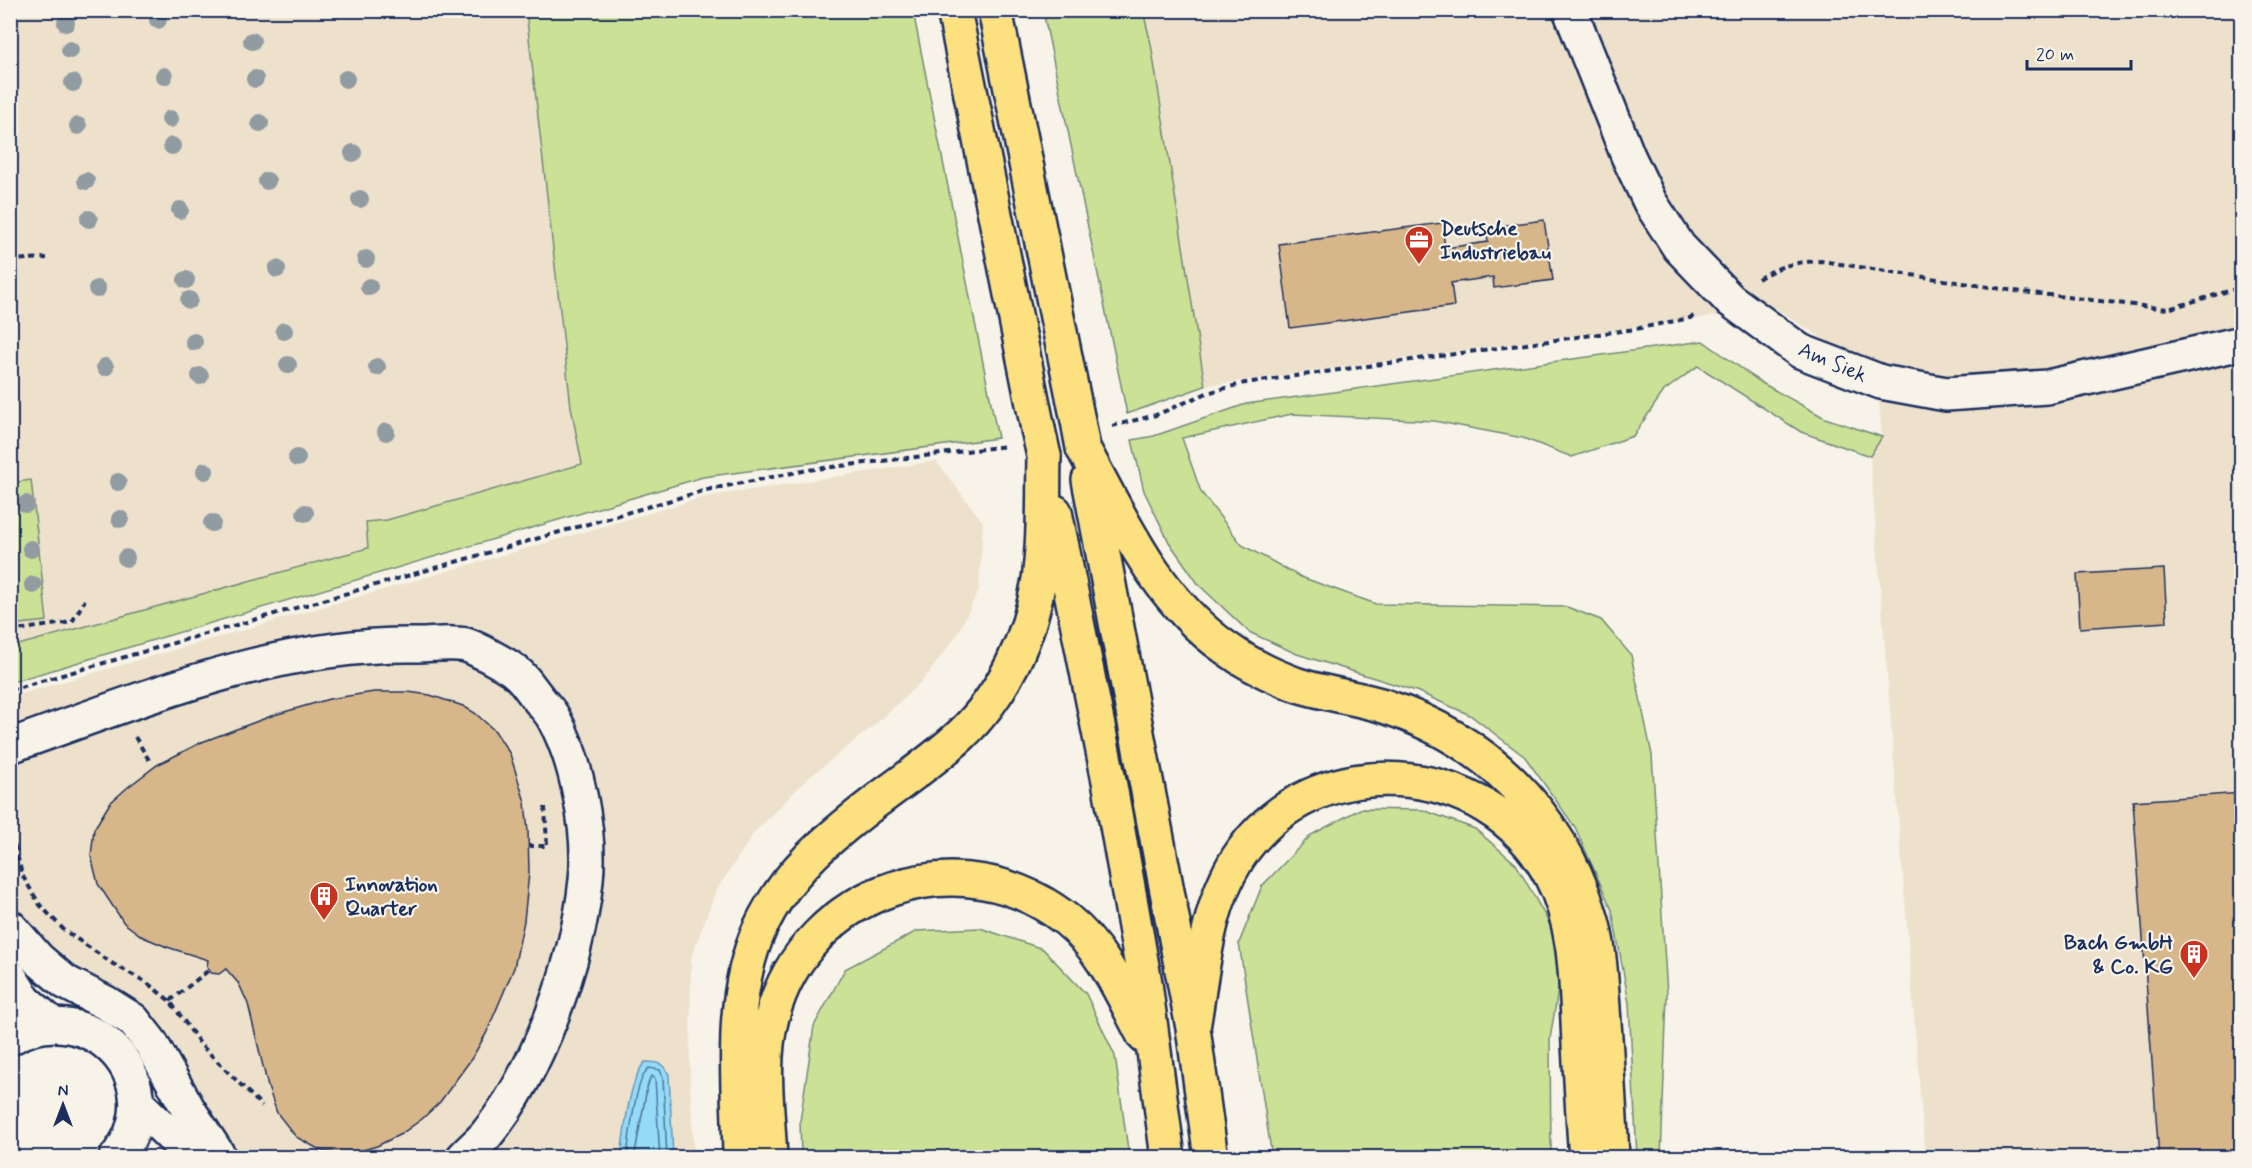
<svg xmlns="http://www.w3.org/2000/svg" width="2252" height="1168" viewBox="0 0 2252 1168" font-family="Mynerve,sans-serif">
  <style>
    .built { fill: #ede1cc }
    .green { fill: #cbe196; stroke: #73887a; stroke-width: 1.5 }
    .water { fill: #95dbf7; stroke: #6496ba; stroke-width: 1.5 }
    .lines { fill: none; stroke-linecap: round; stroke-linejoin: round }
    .shore { stroke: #4c749b; stroke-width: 1.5 }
    .building { fill: #d7b68a; stroke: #1b2f5e; stroke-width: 1.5 }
    .minor-casing { stroke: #1b2f5e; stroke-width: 38 }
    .highway-casing { stroke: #1b2f5e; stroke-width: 38 }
    .path { stroke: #1b2f5e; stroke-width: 4; stroke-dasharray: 6 4.5; stroke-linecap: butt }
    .minor { stroke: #f7f3e8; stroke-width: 33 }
    .highway { stroke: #fde080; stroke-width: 33 }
    .highway-bridge-casing { stroke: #1b2f5e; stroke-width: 38; stroke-linecap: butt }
    .highway-bridge { stroke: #fde080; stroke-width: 33 }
    .tree { fill: #919ba2 }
    .labels { text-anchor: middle; stroke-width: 4.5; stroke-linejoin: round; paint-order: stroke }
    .poi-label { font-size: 21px; font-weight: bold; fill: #1b2f5e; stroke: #f7f3e8; text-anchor: start }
    .street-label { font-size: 21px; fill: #1b2f5e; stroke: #f7f3e8 }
  </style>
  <rect width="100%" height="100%" fill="#f7f3e8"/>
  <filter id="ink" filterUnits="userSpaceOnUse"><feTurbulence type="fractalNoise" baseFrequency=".0167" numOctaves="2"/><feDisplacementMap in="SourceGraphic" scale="12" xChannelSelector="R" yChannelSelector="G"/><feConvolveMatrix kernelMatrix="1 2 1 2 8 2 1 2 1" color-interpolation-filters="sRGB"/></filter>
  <g filter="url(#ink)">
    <path class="built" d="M 11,11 L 789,11 L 772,413 L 692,480 L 11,682 Z
      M 1143,11 L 2241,11 L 2241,1157 L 1925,1157 L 1870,456 L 1882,437 L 1876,364 L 1825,340 L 1775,308 L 1205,386 L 1151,44 Z
      M 936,461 L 983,522 L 979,590 L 957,635 L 925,678 L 877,723 L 806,780 L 754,833 L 716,891 L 691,958 L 690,1081 L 694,1157 L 239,1157 L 206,1115 L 88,975 L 37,933 L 20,913 L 11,896 L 10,697 L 705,497 Z"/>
    <path class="green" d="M 526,11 L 913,11 L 998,438 L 703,477 L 12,682 L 11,647 L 368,548 L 366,522 L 387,520 L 582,464 L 571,407 Z
      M 1043,11 L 1143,11 L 1151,44 L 1205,386 L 1127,414 Z
      M 1703,341 L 1762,383 L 1825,418 L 1882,437 L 1870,456 L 1801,432 L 1698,366 L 1664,391 L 1633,436 L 1572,457 L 1523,438 L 1434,421 L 1292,414 L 1182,438 L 1201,492 L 1242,545 L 1301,577 L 1376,604 L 1567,607 L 1601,620 L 1631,655 L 1652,755 L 1667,995 L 1661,1157 L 1637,1157 L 1629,1003 L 1612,910 L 1575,827 L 1525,757 L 1470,715 L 1416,691 L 1297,654 L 1249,632 L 1199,585 L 1169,542 L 1144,491 L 1132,440 L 1154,436 L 1246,404 Z
      M 31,480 L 47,621 L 11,625 L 11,483 Z
      M 1360,809 L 1423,810 L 1475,829 L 1516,864 L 1553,930 L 1560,978 L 1550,1039 L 1551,1157 L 1272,1157 L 1239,943 L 1262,886 L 1311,835 Z
      M 980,928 L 1043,949 L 1086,994 L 1115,1056 L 1129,1157 L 801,1157 L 800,1121 L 814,1026 L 845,969 L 917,931 Z"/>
    <path class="water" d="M 645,1062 C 658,1062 664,1063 669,1075 L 673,1157 L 621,1157 C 624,1133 629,1079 645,1062 Z"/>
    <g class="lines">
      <path class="shore" d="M 627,1158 C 629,1139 635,1078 649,1068 L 660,1070 L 663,1077 L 667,1158
        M 634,1158 L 647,1088 L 650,1078 L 652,1076 L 655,1079 L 660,1158"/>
    </g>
    <path class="building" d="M 1544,220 L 1553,280 L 1494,288 L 1493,277 L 1451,283 L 1454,306 L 1290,328 L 1279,244 L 1442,223 L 1445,248 L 1488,242 L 1486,228 Z
      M 2164,569 L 2167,622 L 2080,628 L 2077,574 Z
      M 374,692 L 408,692 L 430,695 L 463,706 L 475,713 L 495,731 L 510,754 L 525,802 L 528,831 L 529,873 L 524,921 L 514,968 L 486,1034 L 472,1058 L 440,1102 L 422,1119 L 401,1134 L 377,1146 L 353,1153 L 337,1153 L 322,1151 L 296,1137 L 277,1113 L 268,1087 L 248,1004 L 239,984 L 226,969 L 219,974 L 211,973 L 207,967 L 208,960 L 167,947 L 143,937 L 124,923 L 98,884 L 91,856 L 94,829 L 110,803 L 128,787 L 157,765 L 202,742 L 274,715 L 329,699 Z
      M 2242,793 L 2242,1158 L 2159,1158 L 2133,801 Z"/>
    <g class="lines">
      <g class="minor-casing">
        <path id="minor" d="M 1570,10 L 1628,156 L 1650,202 L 1679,247 L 1729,299 L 1800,351 L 1881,382 L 1946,394 L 2047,387 L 2242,343
          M 10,746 C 140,700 278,642 418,645 C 432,645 451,642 466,645 C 474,647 511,667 517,673 C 525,679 531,690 538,698 C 543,705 550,711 554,719 C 577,760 591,833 586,880 C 578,960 538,1073 486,1135 C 479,1143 470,1150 463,1158
          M 10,927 L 38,959 L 65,982 L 106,1003 L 133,1020 L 151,1043 L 190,1112 L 220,1158
          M 10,977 L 25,1001 L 52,1024
          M 10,1038 C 91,990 177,1085 116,1158
          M 137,1103 L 194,1158"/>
      </g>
      <g class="highway-casing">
        <path id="highway" d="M 954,10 L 1038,429
          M 995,10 L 1078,421
          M 1083,448 C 1122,520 1157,600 1226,648 C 1246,663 1271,675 1295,684 C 1324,694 1355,697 1384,706 C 1485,739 1557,810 1589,911 C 1601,946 1601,985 1604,1022 C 1607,1067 1610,1112 1612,1158
          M 1089,480 L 1193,1028 L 1211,1158
          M 1055,512 L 1110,786 L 1145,983 L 1168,1158
          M 1193,1028 C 1203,971 1206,908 1238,858 C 1312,744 1489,757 1551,876 C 1578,927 1576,988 1579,1044 C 1581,1082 1583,1120 1586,1158
          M 740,1158 C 739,1082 728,999 760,928 C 786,872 827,839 875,802 C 904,780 934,760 961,735 C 1004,694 1030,637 1039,579 C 1045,539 1043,497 1044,456
          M 770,1158 C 768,1112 760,1061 772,1017 C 806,888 962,836 1067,920 C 1104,950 1122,995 1144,1036"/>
      </g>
      <path class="path" d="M 10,260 L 47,258
        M 1758,279 C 1780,265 1795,262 1821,261 L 2015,291 L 2168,309 L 2242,287
        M 1112,426 L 1156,415 L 1207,393 L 1245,383 L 1635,329 L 1690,318 L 1697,314
        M 10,631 L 72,622 L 85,600
        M 10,690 L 706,490 L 808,470 L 1007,446
        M 135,737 L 149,760
        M 10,825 L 22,875 L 40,905 L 64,930 L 113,964 L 146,982 L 170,1001 L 201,1045 L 262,1106
        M 528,846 L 547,846 L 545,807
        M 170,1001 L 209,970"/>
      <use href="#minor" class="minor"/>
      <use href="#highway" class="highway"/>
      <g class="highway-bridge-casing">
        <path id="highway-bridge" d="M 1078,421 L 1083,448
          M 1038,429 L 1044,456"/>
      </g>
      <use href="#highway-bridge" class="highway-bridge"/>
    </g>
    <g class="tree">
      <circle cx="158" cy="20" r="9"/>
      <circle cx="66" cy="23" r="9"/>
      <circle cx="252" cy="41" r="9"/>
      <circle cx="70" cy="50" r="9"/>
      <circle cx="164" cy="76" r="9"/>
      <circle cx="255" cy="79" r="9"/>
      <circle cx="346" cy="79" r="9"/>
      <circle cx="73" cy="83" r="9"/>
      <circle cx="170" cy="119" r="9"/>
      <circle cx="260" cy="123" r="9"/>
      <circle cx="78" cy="126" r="9"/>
      <circle cx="172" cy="146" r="9"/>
      <circle cx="353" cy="153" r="9"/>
      <circle cx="86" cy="181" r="9"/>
      <circle cx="267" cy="181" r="9"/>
      <circle cx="360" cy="199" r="9"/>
      <circle cx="180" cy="210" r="9"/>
      <circle cx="89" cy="219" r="9"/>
      <circle cx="366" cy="259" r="9"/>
      <circle cx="277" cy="269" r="9"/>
      <circle cx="186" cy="280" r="9"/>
      <circle cx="369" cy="287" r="9"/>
      <circle cx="97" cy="289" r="9"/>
      <circle cx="189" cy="300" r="9"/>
      <circle cx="284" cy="331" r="9"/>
      <circle cx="194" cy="342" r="9"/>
      <circle cx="288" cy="365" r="9"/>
      <circle cx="105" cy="367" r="9"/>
      <circle cx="377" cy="367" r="9"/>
      <circle cx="200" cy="376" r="9"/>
      <circle cx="386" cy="432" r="9"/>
      <circle cx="297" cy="458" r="9"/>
      <circle cx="205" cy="471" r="9"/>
      <circle cx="118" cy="482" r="9"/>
      <circle cx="26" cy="504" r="9"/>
      <circle cx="305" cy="513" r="9"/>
      <circle cx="120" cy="519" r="9"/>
      <circle cx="212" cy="523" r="9"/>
      <circle cx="31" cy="549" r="9"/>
      <circle cx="126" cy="558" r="9"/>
      <circle cx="33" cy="585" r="9"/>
    </g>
  </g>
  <defs>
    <g id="office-pin" transform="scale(1.5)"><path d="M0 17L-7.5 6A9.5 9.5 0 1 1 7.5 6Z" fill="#c8321e" stroke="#f7f3e8"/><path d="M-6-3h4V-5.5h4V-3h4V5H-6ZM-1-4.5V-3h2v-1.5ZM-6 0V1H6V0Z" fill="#fff"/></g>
    <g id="building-pin" transform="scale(1.5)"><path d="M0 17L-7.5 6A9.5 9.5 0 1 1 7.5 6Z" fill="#c8321e" stroke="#f7f3e8"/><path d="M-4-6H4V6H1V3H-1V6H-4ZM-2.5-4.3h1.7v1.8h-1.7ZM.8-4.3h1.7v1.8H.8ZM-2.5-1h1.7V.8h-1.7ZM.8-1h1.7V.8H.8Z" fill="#fff"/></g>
  </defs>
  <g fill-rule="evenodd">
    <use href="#office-pin" x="1419" y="240"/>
    <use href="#building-pin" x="324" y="896"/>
    <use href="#building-pin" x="2194" y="954"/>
  </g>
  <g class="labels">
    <g class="poi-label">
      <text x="1440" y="235">Deutsche<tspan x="1440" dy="24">Industriebau</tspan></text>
      <text x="345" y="891">Innovation<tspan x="345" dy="24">Quarter</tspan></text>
      <text x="2173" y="949" text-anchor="end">Bach GmbH<tspan x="2173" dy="24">&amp; Co. KG</tspan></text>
    </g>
    <g class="street-label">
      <text transform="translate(1833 362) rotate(23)" y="7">Am Siek</text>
    </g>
  </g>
  <rect width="2252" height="1168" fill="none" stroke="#f7f3e8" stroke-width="36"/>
  <rect x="18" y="18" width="2216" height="1132" fill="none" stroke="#1b2f5e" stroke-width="2" filter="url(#ink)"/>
  <g transform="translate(63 1105)" stroke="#f7f3e8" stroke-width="4.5" paint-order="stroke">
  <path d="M0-4.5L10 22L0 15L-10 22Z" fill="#1b2f5e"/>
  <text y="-9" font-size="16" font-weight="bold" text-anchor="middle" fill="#1b2f5e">N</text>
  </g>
  <path d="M2027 60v9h104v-9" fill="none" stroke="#1b2f5e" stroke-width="3"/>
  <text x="2036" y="60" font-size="18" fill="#1b2f5e" stroke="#f7f3e8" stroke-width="4.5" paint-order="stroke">20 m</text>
</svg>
